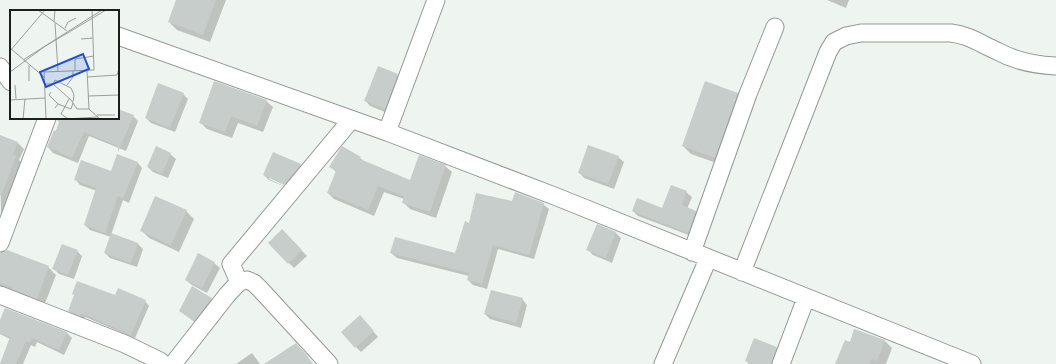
<svg xmlns="http://www.w3.org/2000/svg" width="1056" height="364" viewBox="0 0 1056 364" font-family="'Nunito Sans',sans-serif">
  <style>
    .shadow { fill: #0003; fill-rule: evenodd }
    .building { fill: #c7cdca }
    .lines { fill: none; stroke-linecap: round; stroke-linejoin: round }
    .minor-casing { stroke: #939996; stroke-width: 19 }
    .minor { stroke: #fff; stroke-width: 17 }
    .inset-road { fill: none; stroke: #9a9f9c; stroke-width: 1 }
    .view { fill: #1d4ed8; fill-opacity: 0.15; stroke: #1d4ed8; stroke-width: 2 }
    .inset-edge { fill: none; stroke: #1c1f1d; stroke-width: 2 }
  </style>
  <rect width="100%" height="100%" fill="#eef4f0"/>
  <path class="shadow" d="M 178,0 L 226,0 L 210,42 L 177,30 L 169,22 Z
    M 827,0 L 849,0 L 846,8 Z
    M 397,75 L 402,81 L 390,114 L 370,106 L 365,100 Z
    M 183,94 L 188,99 L 175,132 L 151,123 L 146,118 Z
    M 737,94 L 745,102 L 722,165 L 691,154 L 683,146 Z
    M 266,101 L 273,107 L 263,132 L 238,123 L 232,138 L 207,129 L 200,122 Z
    M 118,110 L 133,116 L 138,121 L 126,151 L 89,136 L 78,163 L 53,153 L 48,147 L 62,118 L 118,118 Z
    M 0,136 L 18,143 L 24,149 L 19,160 L 22,163 L 1,219 Z
    M 274,153 L 300,165 L 306,170 L 290,189 L 269,180 L 264,175 ZM 269,177 L 289,186 L 288,188 L 269,179 Z
    M 170,154 L 176,159 L 168,178 L 153,172 L 148,167 Z
    M 618,157 L 624,162 L 614,189 L 584,178 L 579,172 Z
    M 360,158 L 366,163 L 410,182 L 445,166 L 452,172 L 436,218 L 410,209 L 403,202 L 404,199 L 384,192 L 374,216 L 334,199 L 328,193 L 336,172 L 330,166 Z
    M 137,162 L 142,168 L 129,203 L 123,200 L 111,235 L 138,244 L 143,249 L 137,267 L 110,258 L 105,253 L 111,237 L 90,230 L 85,225 L 97,191 L 80,185 L 75,179 L 111,172 Z
    M 686,192 L 692,197 L 687,209 L 695,212 L 701,217 L 694,237 L 638,216 L 633,211 L 663,210 Z
    M 512,202 L 543,204 L 549,209 L 534,259 L 498,249 L 487,289 L 473,285 L 468,280 L 469,276 L 397,258 L 391,253 L 456,254 L 470,224 Z
    M 186,211 L 194,219 L 179,252 L 149,238 L 141,230 Z
    M 597,225 L 616,233 L 621,238 L 612,263 L 593,255 L 588,250 Z
    M 282,231 L 307,256 L 294,268 L 269,243 Z
    M 77,251 L 82,256 L 74,279 L 59,274 L 53,268 Z
    M 214,263 L 220,268 L 207,293 L 192,285 L 186,280 Z
    M 0,264 L 48,267 L 56,275 L 44,306 L 2,287 L 0,286 Z
    M 116,297 L 145,301 L 149,306 L 135,338 L 85,317 L 84,319 L 73,315 L 69,311 Z
    M 211,299 L 216,304 L 200,326 L 180,311 Z
    M 522,299 L 527,305 L 521,328 L 490,319 L 485,314 Z
    M 5,309 L 67,333 L 72,338 L 64,355 L 37,342 L 35,347 L 31,345 L 23,364 L 0,364 L 10,339 L 0,334 L 0,323 Z
    M 365,322 L 378,337 L 361,352 L 356,347 Z
    M 855,330 L 885,341 L 892,348 L 886,364 L 836,364 L 850,343 Z
    M 776,348 L 782,353 L 777,364 L 749,364 L 746,361 Z
    M 252,353 L 260,364 L 236,364 Z"/>
  <path class="building" d="M 176,0 L 216,0 L 203,35 L 168,22 Z
    M 378,66 L 398,74 L 385,109 L 364,101 Z
    M 214,81 L 267,100 L 257,126 L 231,116 L 225,132 L 199,123 Z
    M 705,81 L 738,93 L 715,158 L 682,146 Z
    M 158,83 L 184,93 L 170,128 L 145,118 Z
    M 118,109 L 134,115 L 118,152 L 118,146 L 84,132 L 72,158 L 47,147 L 54,130 L 56,131 L 59,122 L 57,120 L 57,118 L 118,118 Z
    M 0,135 L 18,142 L 13,154 L 16,156 L 1,196 L 0,195 Z
    M 588,145 L 619,156 L 608,184 L 578,173 Z
    M 156,146 L 171,153 L 162,174 L 147,167 Z
    M 342,146 L 361,157 L 360,159 L 410,180 L 419,155 L 446,165 L 430,212 L 402,203 L 404,196 L 378,186 L 368,210 L 327,193 L 336,171 L 329,167 Z
    M 273,152 L 301,164 L 284,185 L 263,175 Z
    M 117,154 L 138,162 L 123,198 L 118,196 L 105,233 L 84,225 L 96,188 L 74,180 L 81,160 L 111,171 Z
    M 671,185 L 687,191 L 682,205 L 696,211 L 688,233 L 632,211 L 637,198 L 662,208 Z
    M 515,192 L 544,203 L 529,255 L 493,245 L 482,284 L 467,280 L 469,273 L 390,253 L 395,237 L 455,253 L 465,221 L 469,223 L 476,193 L 512,201 Z
    M 155,196 L 187,210 L 171,245 L 140,231 Z
    M 597,224 L 616,232 L 606,258 L 586,250 Z
    M 282,229 L 302,250 L 288,264 L 268,243 Z
    M 111,233 L 138,243 L 131,263 L 104,253 Z
    M 62,244 L 78,250 L 68,275 L 52,269 Z
    M 7,250 L 49,266 L 37,299 L 12,289 L 13,287 L 0,283 L 0,253 Z
    M 198,253 L 215,262 L 202,288 L 185,280 Z
    M 77,281 L 115,295 L 118,288 L 146,300 L 131,335 L 81,313 L 80,316 L 68,311 L 74,295 L 72,294 Z
    M 192,286 L 212,298 L 194,321 L 179,311 Z
    M 491,290 L 523,298 L 516,323 L 484,314 Z
    M 5,308 L 67,332 L 59,350 L 32,338 L 30,343 L 26,341 L 16,364 L 0,364 L 10,337 L 0,333 L 0,320 Z
    M 360,315 L 374,331 L 355,348 L 341,332 Z
    M 854,329 L 885,340 L 877,361 L 872,359 L 869,364 L 835,364 L 845,340 L 850,342 Z
    M 754,338 L 777,347 L 771,364 L 752,364 L 745,361 Z
    M 296,343 L 306,354 L 313,364 L 264,364 Z"/>
  <g class="lines">
    <g class="minor-casing">
      <path id="minor" d="M 118,36 L 387,132 L 557,197 L 972,364
        M 0,67 L 11,82
        M 387,132 L 436,0
        M 0,243 L 47,118
        M 692,252 L 748,94 L 775,27
        M 742,272 L 828,52 L 834,42 L 846,36 L 861,33 L 951,33 C 969,35 981,44 997,51 C 1015,61 1035,65 1056,66
        M 239,282 L 231,264 L 351,120
        M 0,295 L 125,344 L 160,361 L 163,364
        M 173,364 L 227,295 L 239,282 L 247,280 L 254,283 L 261,290 L 329,364
        M 663,364 L 708,259
        M 781,364 L 806,298"/>
    </g>
    <use href="#minor" class="minor"/>
  </g>
  <g transform="translate(10 10)">
    <rect width="109" height="109" fill="#eef4f0"/>
    <path class="inset-road" d="M 28,0 L 57,21M 44,12 L 45,0M 45,13 L 48,61M 55,18 L 58,12 L 66,8M 71,29 L 83,28M 0,38 L 34,67M 0,41 L 35,0M 13,50 L 92,0M 19,55 L 19,71M 77,60 L 79,99M 65,61 L 65,49 L 84,46M 0,62 L 34,37 L 96,0M 77,67 L 107,65 L 109,59M 34,74 L 43,74 L 61,90 L 67,99 L 79,99 L 90,109M 5,75 L 6,89M 43,75 L 45,70 L 61,78 L 64,85 L 63,92M 57,75 L 63,67 L 63,61M 41,82 L 39,85 L 48,94M 78,86 L 109,85M 0,90 L 35,88M 45,98 L 48,94 L 61,99 L 63,93M 87,105 L 105,105M 57,108 L 51,104 L 59,89M 13,109 L 15,89M 36,109 L 34,62 L 84,60 L 82,0M 56,109 L 88,107"/>
    <path class="view" d="M 73,44 L 79,59 L 36,77 L 30,62 Z"/>
    <rect width="109" height="109" class="inset-edge"/>
  </g>
</svg>
